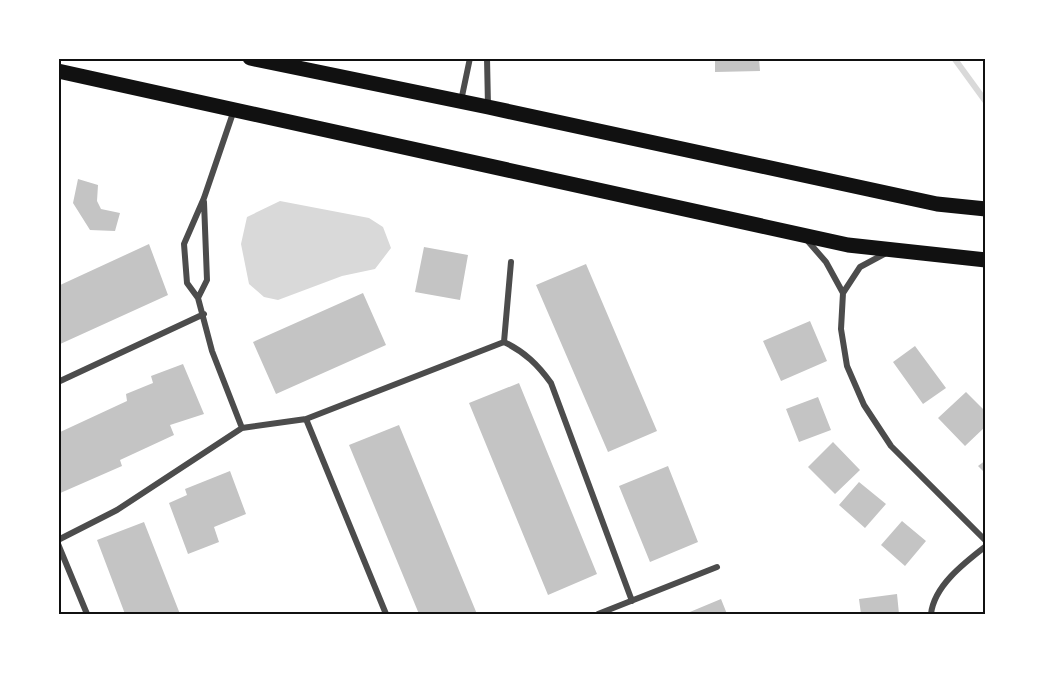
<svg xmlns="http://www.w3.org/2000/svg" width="1044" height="673" viewBox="0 0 1044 673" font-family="'Golos Text',sans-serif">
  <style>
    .water { fill: #d9d9d9 }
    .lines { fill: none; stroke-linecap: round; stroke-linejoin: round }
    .stream { stroke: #d9d9d9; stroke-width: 6 }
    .building { fill: #c4c4c4 }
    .minor { stroke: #4c4c4c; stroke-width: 6 }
    .primary { stroke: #111; stroke-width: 15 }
    .neatline { fill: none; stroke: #111; stroke-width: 2 }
  </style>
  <rect width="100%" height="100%" fill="#fff"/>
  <path class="water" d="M 280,201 L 369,218 L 383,227 L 391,248 L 375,269 L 342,276 L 278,300 L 264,297 L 249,284 L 241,244 L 247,217 Z"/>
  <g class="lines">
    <path class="stream" d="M 954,58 L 986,102"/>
  </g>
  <path class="building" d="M 715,58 L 759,58 L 760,71 L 715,72 Z
    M 78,179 L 98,185 L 97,201 L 101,209 L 120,213 L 115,231 L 90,230 L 73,203 Z
    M 149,244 L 168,295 L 58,345 L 58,286 Z
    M 424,247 L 468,255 L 460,300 L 415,292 Z
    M 586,264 L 657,431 L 608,452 L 536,285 Z
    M 363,293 L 386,345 L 276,394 L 253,342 Z
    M 810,321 L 827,361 L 781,381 L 763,341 Z
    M 915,346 L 946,388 L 923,404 L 893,362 Z
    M 183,364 L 204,414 L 170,425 L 174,435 L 120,460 L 122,466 L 58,494 L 58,433 L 127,401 L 126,394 L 153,383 L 151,376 Z
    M 519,383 L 597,574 L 548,595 L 469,403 Z
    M 966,392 L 986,412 L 986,426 L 965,446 L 938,418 Z
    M 818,397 L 831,430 L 799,442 L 786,409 Z
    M 399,425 L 477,614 L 419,614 L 349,445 Z
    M 833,442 L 860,470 L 835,494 L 808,467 Z
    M 986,460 L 986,474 L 978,466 Z
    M 668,466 L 698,542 L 650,562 L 619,486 Z
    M 230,471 L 246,514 L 214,527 L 219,542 L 188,554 L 169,503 L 187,495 L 185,489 Z
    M 859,482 L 886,504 L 865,528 L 839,505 Z
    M 902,521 L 926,541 L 905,566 L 881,545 Z
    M 144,522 L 180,614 L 125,614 L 97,540 Z
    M 897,594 L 899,614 L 861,614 L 859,599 Z
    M 721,599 L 727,614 L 685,614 Z"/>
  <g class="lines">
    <path class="minor" d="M 487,58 L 488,106
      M 461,101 L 470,58
      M 234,110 L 204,198 L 184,244 L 187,283 L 198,298 L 212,351 L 242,428
      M 806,239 L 826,262 L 843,293 L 841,329 L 847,366 L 864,405 L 891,446 L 986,541
      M 843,293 L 860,267 L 886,253
      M 198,298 L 207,280 L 204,202
      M 504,342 L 511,262
      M 58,382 L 204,314
      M 306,419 L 386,614
      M 58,540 L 117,510 L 242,428 L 306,419 L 504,342 C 525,352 538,365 551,383 L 632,601
      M 58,544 L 87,614
      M 598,614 L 717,567
      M 931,614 C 934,586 964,563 986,546"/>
    <path class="primary" d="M 250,58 L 488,107 L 937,204 L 986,209
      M 58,71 L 848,245 L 986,260"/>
  </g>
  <rect width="1044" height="673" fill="none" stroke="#ffffff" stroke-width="120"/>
  <rect x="60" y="60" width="924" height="553" class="neatline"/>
</svg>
